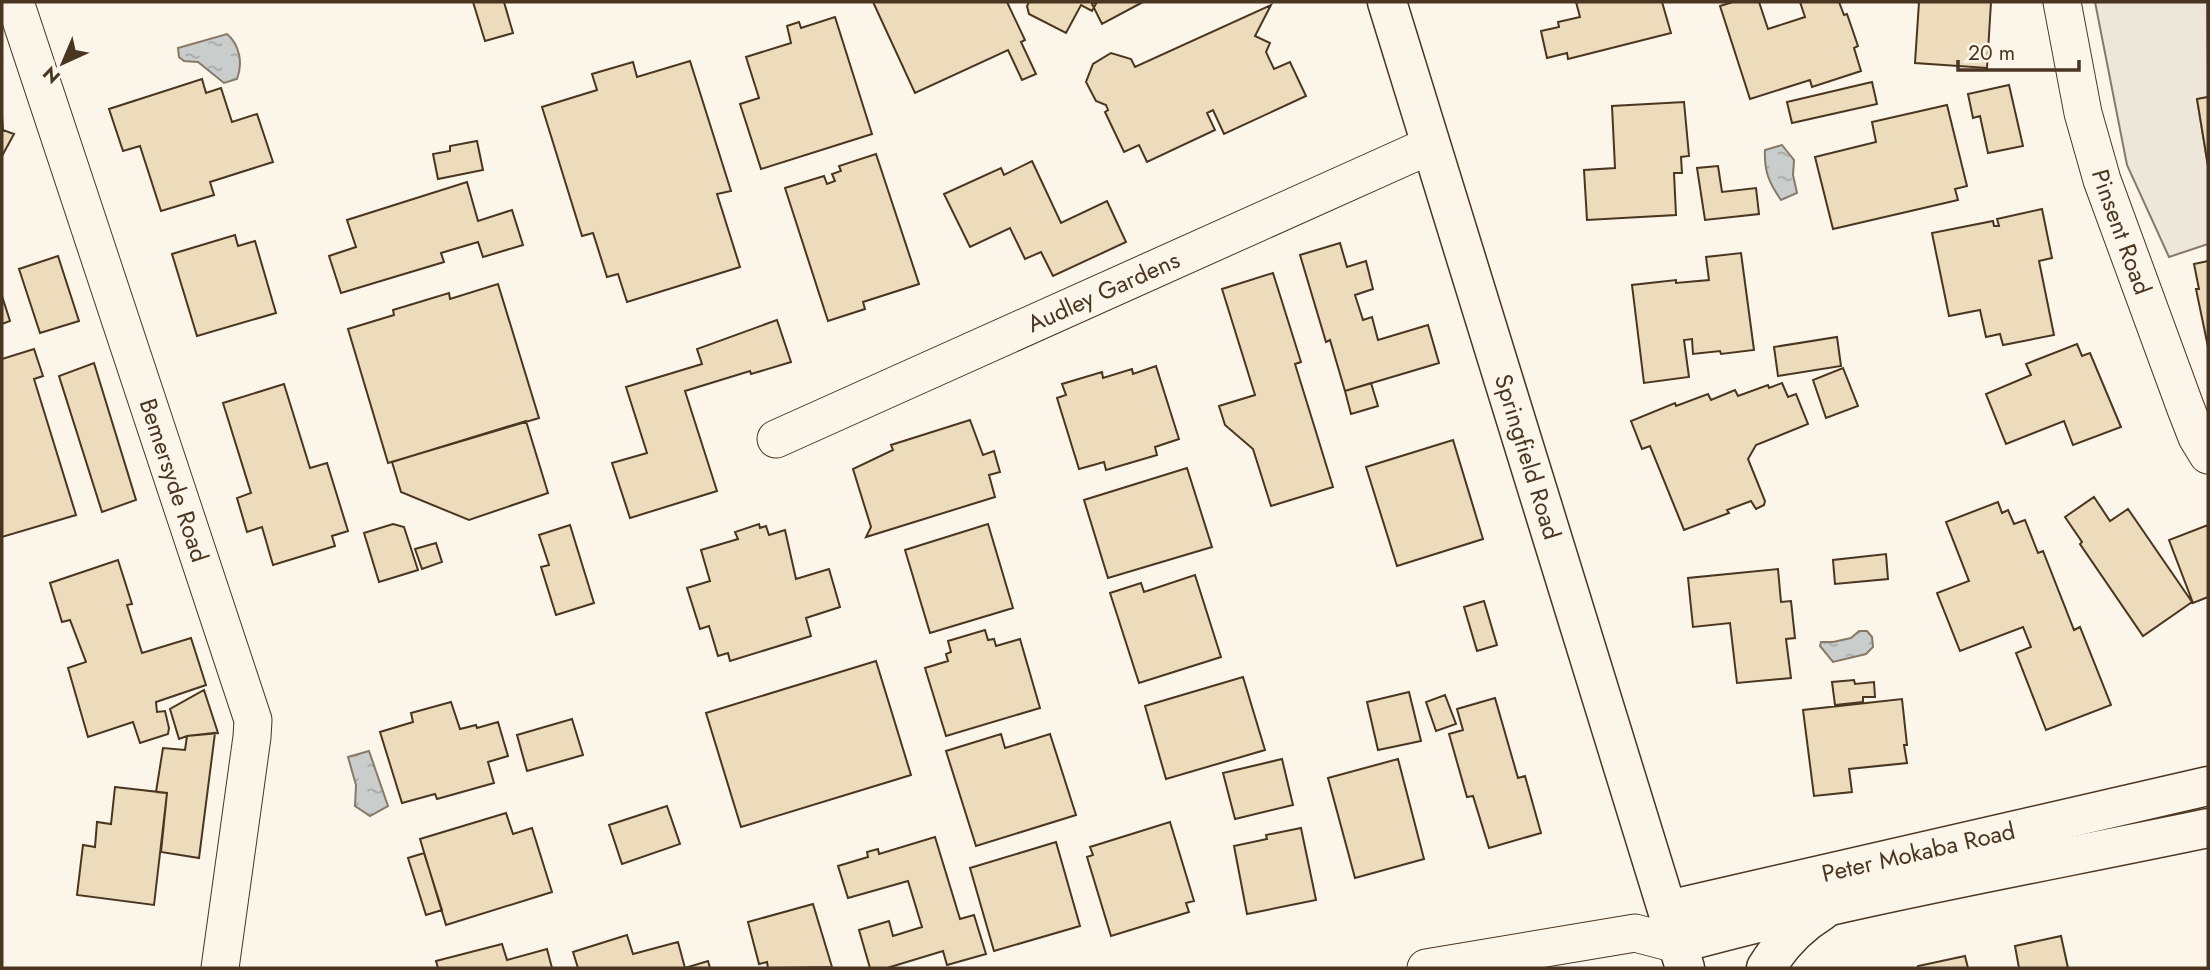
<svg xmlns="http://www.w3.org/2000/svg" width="2210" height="970" viewBox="0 0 2210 970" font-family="Jost,sans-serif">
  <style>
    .parking { fill: #ede7d9; stroke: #887966; stroke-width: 2 }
    .water { fill: url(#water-ripples); stroke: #887966; stroke-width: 2 }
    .building { fill: #ecdcbc; stroke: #4a3520; stroke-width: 2 }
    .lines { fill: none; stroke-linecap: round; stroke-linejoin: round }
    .street-casing { stroke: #4a3520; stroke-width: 39 }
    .secondary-casing { stroke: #4a3520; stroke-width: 41 }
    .street { stroke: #fbf6e9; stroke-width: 37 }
    .secondary { stroke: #fbf6e9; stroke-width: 38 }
    .labels { text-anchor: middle; stroke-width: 5; stroke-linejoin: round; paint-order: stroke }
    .street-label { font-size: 24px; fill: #4a3520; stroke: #fbf6e9 }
  </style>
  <defs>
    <pattern id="water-ripples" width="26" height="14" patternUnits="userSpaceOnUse" patternTransform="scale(1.75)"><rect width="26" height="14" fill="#c9cecd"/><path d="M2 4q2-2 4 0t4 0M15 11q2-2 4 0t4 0" fill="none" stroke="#a5a8a6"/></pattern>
  </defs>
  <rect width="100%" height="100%" fill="#fbf6e9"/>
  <path class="parking" d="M 2095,2 L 2207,2 L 2208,97 L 2197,99 L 2208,166 L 2208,244 L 2169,257 L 2127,165 Z"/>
  <path class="water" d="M 227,34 C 240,45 243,64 237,79 L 224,83 L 198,62 L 184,61 L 179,57 L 178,48 Z
    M 1782,145 L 1794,160 L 1793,175 L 1797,193 L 1781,200 C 1769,183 1764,171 1765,150 Z
    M 1859,631 L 1867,631 L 1872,637 L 1873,647 L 1866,654 L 1833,662 L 1820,646 L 1821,642 L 1833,642 L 1851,638 Z
    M 369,751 L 388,806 L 370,816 L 355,806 L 356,785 L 348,757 Z"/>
  <path class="building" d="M 473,2 L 504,2 L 513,33 L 485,41 Z
    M 873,2 L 1007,2 L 1025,40 L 1021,42 L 1036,74 L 1022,80 L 1008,50 L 915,93 Z
    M 1029,2 L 1097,2 L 1092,11 L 1081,5 L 1066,33 L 1029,14 L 1027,6 Z
    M 1096,2 L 1143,2 L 1102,24 L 1092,4 Z
    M 1576,2 L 1662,2 L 1671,33 L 1568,59 L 1567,53 L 1547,58 L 1541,31 L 1559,27 L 1558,22 L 1580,17 Z
    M 1733,2 L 1759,2 L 1768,29 L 1805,17 L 1800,2 L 1839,2 L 1844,15 L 1847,14 L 1858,46 L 1854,48 L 1861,71 L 1812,87 L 1810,80 L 1750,99 L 1720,6 Z
    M 1919,2 L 1991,2 L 1987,68 L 1915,63 Z
    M 1271,5 L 1255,36 L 1270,43 L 1266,52 L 1274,69 L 1290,62 L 1306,96 L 1224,134 L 1213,110 L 1207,113 L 1215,130 L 1147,162 L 1139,145 L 1124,152 L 1105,112 L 1108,110 L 1106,105 L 1096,101 L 1086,82 L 1093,64 L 1111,53 L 1131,59 L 1135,67 Z
    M 835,17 L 872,134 L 761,169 L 740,104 L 759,98 L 746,57 L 791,43 L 787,26 L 799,22 L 801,28 Z
    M 690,61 L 731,191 L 717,194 L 740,267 L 627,302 L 618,274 L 607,277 L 593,233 L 582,236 L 542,107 L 597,90 L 592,74 L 633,62 L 637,77 Z
    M 202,79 L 206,93 L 221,88 L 232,122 L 257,114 L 273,162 L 210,182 L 214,195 L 161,211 L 140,146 L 123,151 L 109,109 Z
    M 1872,82 L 1877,104 L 1792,123 L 1787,102 Z
    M 2009,85 L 2023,146 L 1988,153 L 1980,116 L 1973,118 L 1968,94 Z
    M 2208,97 L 2208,166 L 2197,99 Z
    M 1684,102 L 1689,156 L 1681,157 L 1682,173 L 1674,173 L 1676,215 L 1587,220 L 1584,170 L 1615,168 L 1612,106 Z
    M 1947,105 L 1967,186 L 1955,189 L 1958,200 L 1833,229 L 1815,157 L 1876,142 L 1872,122 Z
    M 2,116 L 3,130 L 14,134 L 2,156 Z
    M 477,141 L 483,170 L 438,179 L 433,154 L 450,151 L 450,146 Z
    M 876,154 L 919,284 L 863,302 L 865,309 L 828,321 L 785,188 L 824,176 L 827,184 L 835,181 L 832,174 L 841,171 L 839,166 Z
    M 1032,161 L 1061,223 L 1107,201 L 1126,242 L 1053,276 L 1041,252 L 1025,259 L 1010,228 L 970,247 L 944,194 L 1001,168 L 1004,175 Z
    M 1718,166 L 1722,192 L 1756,188 L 1759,214 L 1705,220 L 1697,168 Z
    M 467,182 L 478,221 L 512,210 L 523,245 L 483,257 L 478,242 L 441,253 L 444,262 L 341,293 L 329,256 L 356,247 L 347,220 Z
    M 2042,209 L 2052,258 L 2039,261 L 2054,335 L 2003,345 L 2000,334 L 1986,337 L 1980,310 L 1949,316 L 1932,233 L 1993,221 L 1994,226 L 1999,226 L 1997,219 Z
    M 235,235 L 238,246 L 255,241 L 276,313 L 197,336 L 172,254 Z
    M 1340,243 L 1347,267 L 1366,261 L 1373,289 L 1355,295 L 1363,320 L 1372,317 L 1378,340 L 1428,325 L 1439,363 L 1345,391 L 1330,340 L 1326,342 L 1300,255 Z
    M 1741,253 L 1754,350 L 1721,354 L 1720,351 L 1693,354 L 1692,339 L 1684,340 L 1689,377 L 1644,383 L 1632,285 L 1676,280 L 1676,283 L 1709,280 L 1706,257 Z
    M 58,256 L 79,321 L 40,333 L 19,269 Z
    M 2208,261 L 2208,347 L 2196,289 L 2199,289 L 2194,264 Z
    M 1273,273 L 1301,362 L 1295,364 L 1333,487 L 1271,506 L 1253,449 L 1225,425 L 1219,406 L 1255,395 L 1222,289 Z
    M 498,284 L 539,418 L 388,463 L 348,329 L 394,315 L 393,310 L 449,293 L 450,299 Z
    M 2,296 L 10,321 L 2,324 Z
    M 777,320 L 791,362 L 751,374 L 750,371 L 685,391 L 717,491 L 630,518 L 612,463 L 647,453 L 626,387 L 702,364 L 697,349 Z
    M 1837,337 L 1841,366 L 1778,376 L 1774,347 Z
    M 2077,344 L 2082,356 L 2090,353 L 2121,427 L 2073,445 L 2064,421 L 2006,444 L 1986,394 L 2031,375 L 2026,364 Z
    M 34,349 L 43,376 L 34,379 L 76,515 L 2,537 L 2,359 Z
    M 94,363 L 136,500 L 102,512 L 59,376 Z
    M 1156,366 L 1179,439 L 1155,447 L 1157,455 L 1106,470 L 1104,462 L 1079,469 L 1057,398 L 1066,395 L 1062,384 L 1102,372 L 1103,378 L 1132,369 L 1133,374 Z
    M 1843,368 L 1858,406 L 1826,418 L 1813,380 Z
    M 1371,383 L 1378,406 L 1351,414 L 1345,391 Z
    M 1782,383 L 1788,397 L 1796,394 L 1808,424 L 1756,445 L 1748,459 L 1765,501 L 1764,505 L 1756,509 L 1751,501 L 1727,510 L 1729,513 L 1684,530 L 1650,446 L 1642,449 L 1631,421 L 1675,403 L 1676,406 L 1708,394 L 1711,400 L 1735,390 L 1738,396 L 1768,385 L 1769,388 Z
    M 284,384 L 310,468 L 327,463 L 348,531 L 332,536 L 335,546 L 273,565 L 262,527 L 247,532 L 237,498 L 251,493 L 223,403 Z
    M 970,420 L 983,455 L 994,451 L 1000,472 L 989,475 L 995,497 L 866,537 L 871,527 L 853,469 L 893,450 L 891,445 Z
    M 526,421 L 548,493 L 469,520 L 401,492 L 392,462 Z
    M 1453,440 L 1483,539 L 1397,566 L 1366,467 Z
    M 1187,468 L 1212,547 L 1108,578 L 1084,500 Z
    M 2094,497 L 2110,521 L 2128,509 L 2192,602 L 2143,636 L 2080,544 L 2082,542 L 2065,517 Z
    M 1998,502 L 2002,513 L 2008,510 L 2014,524 L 2025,520 L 2038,553 L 2043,551 L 2074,630 L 2080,627 L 2111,705 L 2046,730 L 2016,653 L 2031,647 L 2023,627 L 1960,651 L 1937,593 L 1969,581 L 1946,522 Z
    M 393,524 L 404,527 L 418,570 L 379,582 L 364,533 Z
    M 759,524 L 760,528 L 766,526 L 769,535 L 785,530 L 796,579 L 829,569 L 840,607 L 806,618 L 811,636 L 730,661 L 728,653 L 718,656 L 709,626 L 700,629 L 687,588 L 710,581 L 701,550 L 738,539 L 735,532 Z
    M 988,524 L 1013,608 L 930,633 L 905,550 Z
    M 570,525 L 594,603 L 556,615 L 541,567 L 549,565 L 539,535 Z
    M 2208,525 L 2208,597 L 2193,603 L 2169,540 Z
    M 436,543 L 442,562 L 422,569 L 415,549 Z
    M 1886,554 L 1888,579 L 1835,584 L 1833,560 Z
    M 118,560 L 132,604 L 127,605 L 142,653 L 191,638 L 206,685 L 156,702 L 157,712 L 165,711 L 169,728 L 168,734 L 140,743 L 133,722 L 88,737 L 68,668 L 86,662 L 70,620 L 62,622 L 50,583 Z
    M 1778,569 L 1781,602 L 1791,601 L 1795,638 L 1786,639 L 1791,678 L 1737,683 L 1730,623 L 1693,627 L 1688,578 Z
    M 1195,575 L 1221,657 L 1139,683 L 1110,593 L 1141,583 L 1144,592 Z
    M 1484,601 L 1497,645 L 1477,651 L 1464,607 Z
    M 985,630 L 988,640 L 994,639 L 996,646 L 1020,639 L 1040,708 L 946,736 L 925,668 L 948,661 L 946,654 L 951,652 L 948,641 Z
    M 876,661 L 911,775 L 741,827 L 706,713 Z
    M 1243,677 L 1265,750 L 1166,779 L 1145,706 Z
    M 1854,680 L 1855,684 L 1874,682 L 1875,697 L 1863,697 L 1863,702 L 1835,705 L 1832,682 Z
    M 204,690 L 218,733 L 187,736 L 179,739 L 170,709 Z
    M 1409,692 L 1421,741 L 1378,750 L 1367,702 Z
    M 1445,695 L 1456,724 L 1436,731 L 1426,702 Z
    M 1495,698 L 1518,778 L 1525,776 L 1541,833 L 1489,848 L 1473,796 L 1467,797 L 1449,734 L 1463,730 L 1457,709 Z
    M 1902,699 L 1907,745 L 1904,745 L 1907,763 L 1849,769 L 1852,792 L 1814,796 L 1803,710 Z
    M 451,702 L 460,729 L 476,725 L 477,728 L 498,722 L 508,756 L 488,762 L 494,783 L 437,799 L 435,794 L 402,803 L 380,732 L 413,722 L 411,713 Z
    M 572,719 L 583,755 L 527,771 L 517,735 Z
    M 215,733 L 199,858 L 161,852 L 167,793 L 156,792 L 163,748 L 185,750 L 187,736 Z
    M 1001,734 L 1005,748 L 1050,734 L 1076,815 L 976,846 L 946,751 Z
    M 1282,759 L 1293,805 L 1235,819 L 1223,773 Z
    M 1398,759 L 1424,859 L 1355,878 L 1328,778 Z
    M 115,787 L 167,793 L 154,905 L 77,895 L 83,845 L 95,847 L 97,822 L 111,824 Z
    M 667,806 L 680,844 L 622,864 L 609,825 Z
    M 506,813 L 513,834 L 532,828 L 552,892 L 446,925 L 420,839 Z
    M 1170,822 L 1194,901 L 1186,903 L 1189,912 L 1111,936 L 1087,857 L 1093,855 L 1090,847 Z
    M 1301,828 L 1316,900 L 1247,914 L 1234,846 L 1267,839 L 1266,835 Z
    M 935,837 L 960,919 L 974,915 L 986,954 L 947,965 L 943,951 L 887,968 L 870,968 L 859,930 L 889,921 L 893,936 L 922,927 L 908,881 L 848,898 L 838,866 L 868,857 L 867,852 L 878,849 L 879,854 Z
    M 1056,842 L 1080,926 L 994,951 L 970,868 Z
    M 424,853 L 442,910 L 426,915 L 408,858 Z
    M 813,904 L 832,967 L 768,968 L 767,962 L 759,964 L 748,922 Z
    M 627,935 L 633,954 L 678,942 L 685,968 L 708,961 L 710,968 L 578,968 L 573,952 Z
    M 2061,936 L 2068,968 L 2019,968 L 2015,946 Z
    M 502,944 L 507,960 L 547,949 L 552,968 L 438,968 L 436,961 Z
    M 1965,956 L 1968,968 L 1918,968 L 1918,966 Z"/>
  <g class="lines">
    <g class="street-casing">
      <g id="street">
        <path id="s1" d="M 15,2 L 253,720 L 252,737 L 220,968"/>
        <path id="s2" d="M 2062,2 L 2083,113 L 2102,180 L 2186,409 L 2197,437 L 2208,455"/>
        <path id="s3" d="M 776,439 L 1431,145"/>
        <path d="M 1426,968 L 1635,933 L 1677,944"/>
      </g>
    </g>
    <g class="secondary-casing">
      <g id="secondary">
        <path id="s4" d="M 1387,2 L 1685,968"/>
        <path id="s5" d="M 1668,910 L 2208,786"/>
        <path d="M 1677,944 C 1852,896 2031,865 2208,828"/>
        <path d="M 1766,968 C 1780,945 1799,925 1822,911"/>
      </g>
    </g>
    <use href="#street" class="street"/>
    <use href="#secondary" class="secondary"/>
  </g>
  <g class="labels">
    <g class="street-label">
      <text dy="8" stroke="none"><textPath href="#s2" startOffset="238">Pinsent Road</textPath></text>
      <text dy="8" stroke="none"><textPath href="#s3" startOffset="359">Audley Gardens</textPath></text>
      <text dy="8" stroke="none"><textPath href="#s4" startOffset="476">Springfield Road</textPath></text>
      <text dy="8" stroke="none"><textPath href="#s1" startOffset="504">Bemersyde Road</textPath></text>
      <text dy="8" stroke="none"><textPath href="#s5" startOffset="257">Peter Mokaba Road</textPath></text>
    </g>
  </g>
  <rect width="2210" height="970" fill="none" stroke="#4a3520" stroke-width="7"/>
  <g transform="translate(63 63) rotate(224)" stroke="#fbf6e9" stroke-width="5" paint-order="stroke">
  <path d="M0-5L12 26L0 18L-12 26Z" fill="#4a3520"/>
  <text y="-10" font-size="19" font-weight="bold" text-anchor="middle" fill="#4a3520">N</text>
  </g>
  <path d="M1958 60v10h121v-10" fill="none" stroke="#4a3520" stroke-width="3.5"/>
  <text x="1968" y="60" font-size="21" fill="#4a3520" stroke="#fbf6e9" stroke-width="5" paint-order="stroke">20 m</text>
</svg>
